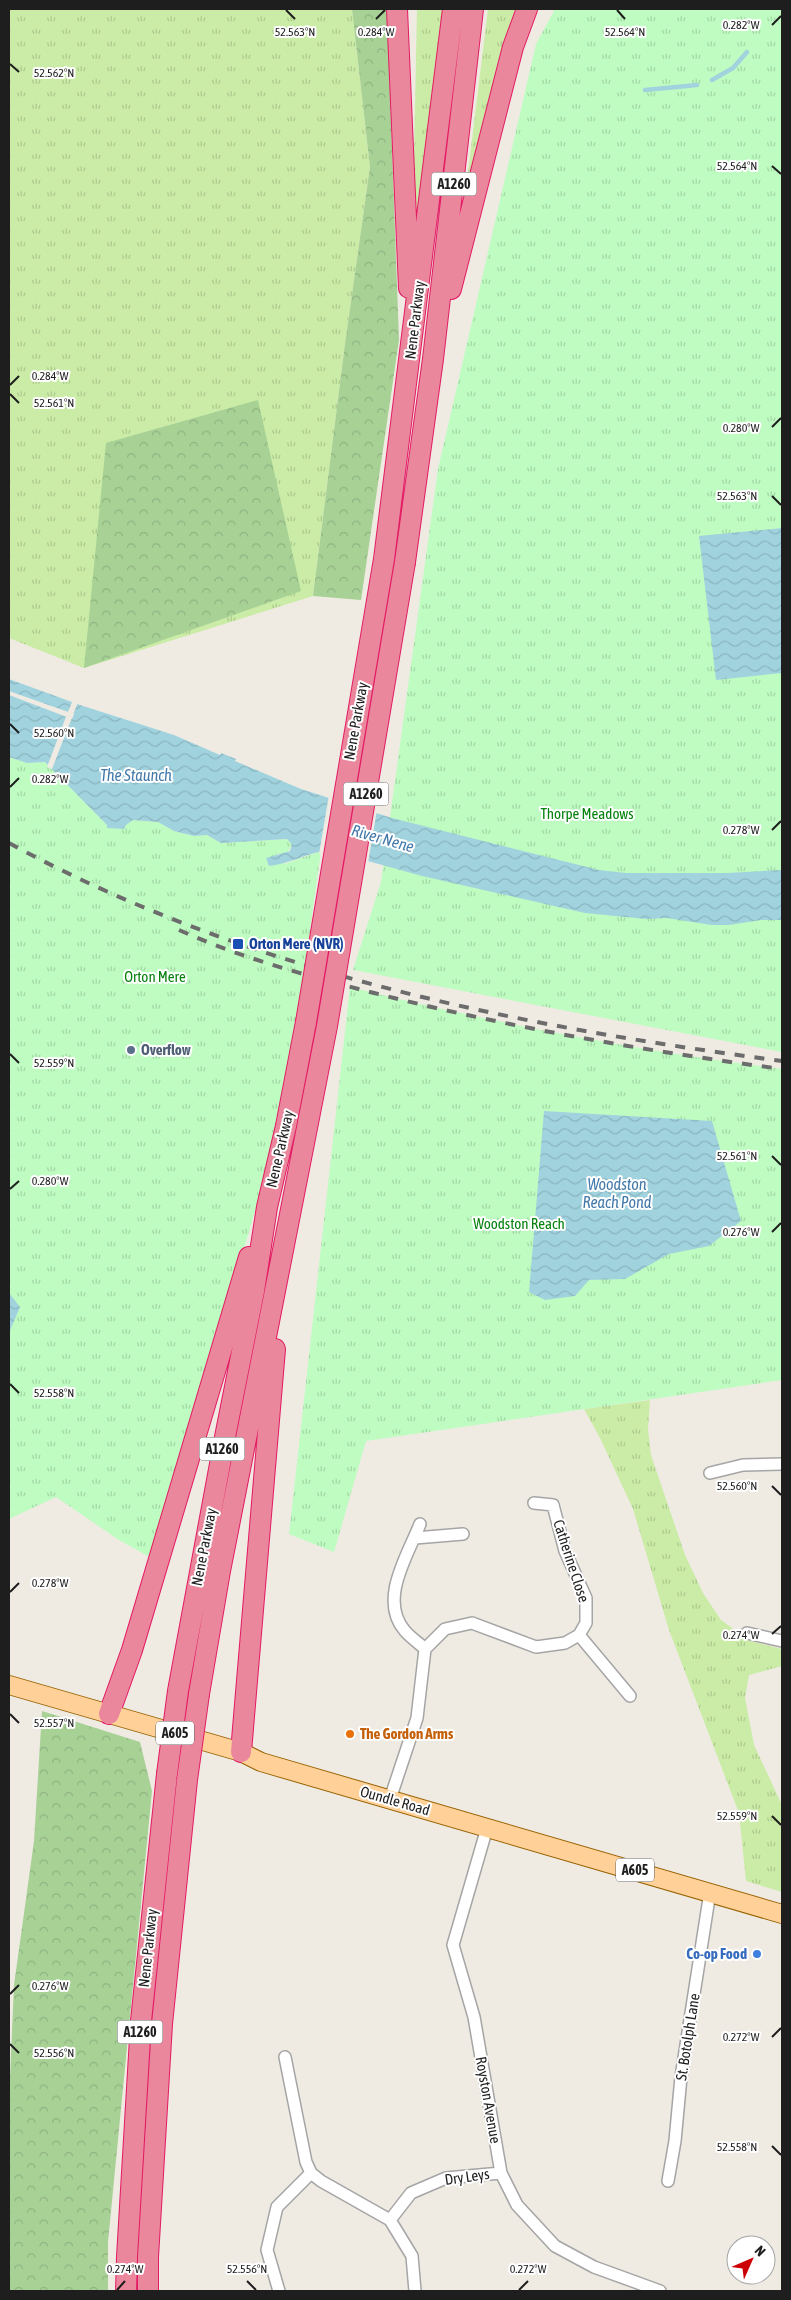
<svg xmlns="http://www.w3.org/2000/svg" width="791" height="2300" viewBox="0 0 791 2300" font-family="'Asap Condensed',sans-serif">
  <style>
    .grass { fill: url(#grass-tufts) }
    .forest { fill: url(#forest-crowns) }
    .park { fill: url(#park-tufts) }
    .water { fill: url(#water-waves) }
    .pier { fill: #efebe3 }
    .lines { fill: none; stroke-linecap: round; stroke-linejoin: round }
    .stream { stroke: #a1d3df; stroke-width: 4.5 }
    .street-casing { stroke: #a5a5a5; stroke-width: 14 }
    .primary-casing { stroke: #986200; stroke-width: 20 }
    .highway-casing { stroke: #e21b64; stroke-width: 22 }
    .street { stroke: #fff; stroke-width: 11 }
    .primary { stroke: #ffd199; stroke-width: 18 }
    .highway { stroke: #eb879c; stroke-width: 20 }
    .rail { stroke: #6c6c6c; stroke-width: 4; stroke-dasharray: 10 10; stroke-linecap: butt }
    .highway-bridge-casing { stroke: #e21b64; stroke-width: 22; stroke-linecap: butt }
    .highway-bridge { stroke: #eb879c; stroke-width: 20 }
    .ticks { fill: none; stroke: #1e1e1e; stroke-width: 2 }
    .transit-dot { fill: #1a4fb4; stroke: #fff; stroke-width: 2 }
    .service-dot { fill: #5c6f8a; stroke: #fff; stroke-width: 2 }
    .food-dot { fill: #e8710a; stroke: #fff; stroke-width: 2 }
    .shop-dot { fill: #3f7fe0; stroke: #fff; stroke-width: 2 }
    .labels { text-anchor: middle; stroke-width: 4; stroke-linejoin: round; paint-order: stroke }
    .shield { fill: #fff; stroke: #626262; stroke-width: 1 }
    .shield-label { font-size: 14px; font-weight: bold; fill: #1e1e1e }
    .street-label { font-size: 15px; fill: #1e1e1e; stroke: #fff }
    .park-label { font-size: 15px; fill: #06820e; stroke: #fff }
    .transit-label { font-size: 15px; font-weight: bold; fill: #164399; stroke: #fff; text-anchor: start }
    .service-label { font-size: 15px; font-weight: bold; fill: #4e5e75; stroke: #fff; text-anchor: start }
    .food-label { font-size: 15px; font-weight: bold; fill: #c56008; stroke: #fff; text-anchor: start }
    .shop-label { font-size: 15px; font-weight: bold; fill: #366cbe; stroke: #fff; text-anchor: end }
    .water-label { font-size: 16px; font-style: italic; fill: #4379aa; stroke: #fff }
    .ticks-label { font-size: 12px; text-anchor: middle; fill: #1e1e1e; stroke: #fff; stroke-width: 4; stroke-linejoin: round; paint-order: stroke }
  </style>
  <defs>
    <pattern id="grass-tufts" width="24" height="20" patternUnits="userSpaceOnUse" patternTransform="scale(1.25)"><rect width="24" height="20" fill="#caeca6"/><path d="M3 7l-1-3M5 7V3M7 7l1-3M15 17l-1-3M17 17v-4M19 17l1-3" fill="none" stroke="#adca8e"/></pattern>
    <pattern id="forest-crowns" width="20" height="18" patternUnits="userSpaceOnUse" patternTransform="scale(1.25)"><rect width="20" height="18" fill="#a8d196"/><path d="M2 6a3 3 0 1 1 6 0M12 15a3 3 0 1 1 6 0" fill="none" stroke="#90b381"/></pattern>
    <pattern id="park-tufts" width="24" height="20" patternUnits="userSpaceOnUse" patternTransform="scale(1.25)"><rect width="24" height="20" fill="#befcc1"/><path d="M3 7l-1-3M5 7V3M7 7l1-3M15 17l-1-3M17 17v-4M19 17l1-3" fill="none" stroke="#a3d8a5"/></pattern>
    <pattern id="water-waves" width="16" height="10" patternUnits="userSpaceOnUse" patternTransform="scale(1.25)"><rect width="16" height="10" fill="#a1d3df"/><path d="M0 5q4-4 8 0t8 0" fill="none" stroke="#8ab5bf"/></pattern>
  </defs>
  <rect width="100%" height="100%" fill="#efebe3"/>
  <path class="grass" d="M 9,9 L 352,9 L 370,167 L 345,344 L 313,596 L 84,668 L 9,638 Z
    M 417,9 L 444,9 L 412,256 Z
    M 488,9 L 521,9 L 466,189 Z
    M 650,1400 L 648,1429 L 651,1455 L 685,1555 L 703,1593 L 721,1620 L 750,1641 L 782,1649 L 782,1666 L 749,1675 L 745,1698 L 754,1745 L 782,1805 L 782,1892 L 746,1881 L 739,1813 L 669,1630 L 633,1509 L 600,1438 L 584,1409 Z"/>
  <path class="forest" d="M 352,9 L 387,9 L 399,340 L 361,600 L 313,596 L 345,344 L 370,167 Z
    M 258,400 L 301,591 L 84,668 L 106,443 Z
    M 42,1711 L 140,1742 L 152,1791 L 108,2242 L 108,2291 L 9,2291 L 9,2100 L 14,1985 L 34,1841 Z"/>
  <path class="park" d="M 555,9 L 782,9 L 782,1052 L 353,970 L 381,882 L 438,469 L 536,44 Z
    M 9,757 L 27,763 L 45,762 L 107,825 L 107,827 L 126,825 L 133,820 L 158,822 L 174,831 L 194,836 L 207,835 L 221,843 L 287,839 L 292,844 C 289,853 285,854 276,854 L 284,864 L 321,851 L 290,1074 L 258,1201 L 153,1559 L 119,1540 L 56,1497 L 9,1519 Z
    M 350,987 C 493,1023 636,1050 782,1069 L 782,1380 L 366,1441 L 334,1552 L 289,1534 Z"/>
  <path class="water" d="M 782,528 L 782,673 L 716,680 L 699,536 Z
    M 9,679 L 80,705 L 174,735 L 220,755 L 221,753 L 236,759 L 235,761 L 301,789 L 392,818 L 599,870 L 626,873 L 727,873 L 782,870 L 782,920 L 761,920 L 729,925 L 712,925 L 667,918 L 646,919 L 585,913 L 422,876 L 328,850 C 307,853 290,864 269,866 L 266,858 L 290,851 L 292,844 L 287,839 L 221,843 L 207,835 L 194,836 L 174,831 L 158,822 L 133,820 L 126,825 L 124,829 L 107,828 L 107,825 L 45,762 L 27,763 L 9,757 L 9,695 L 72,719 L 74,714 L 9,691 Z
    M 544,1111 L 712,1121 L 741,1221 L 709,1246 L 669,1254 L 625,1279 L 589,1280 L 575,1296 L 545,1300 L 529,1292 Z
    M 9,1293 L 20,1307 L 9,1333 Z"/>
  <path class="pier" d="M 73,700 L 78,702 L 52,769 L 47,767 L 67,714 L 71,715 L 67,714 Z
    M 329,795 L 377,810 L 368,863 L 328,852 L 319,854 Z"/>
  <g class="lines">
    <path class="stream" d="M 712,80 L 733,68 L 747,52
      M 645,90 L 697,85"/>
    <g class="street-casing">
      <path id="street" d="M 710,1473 L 743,1465 L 782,1464
        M 415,1538 L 463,1534
        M 747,1633 L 782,1641
        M 579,1635 L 630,1696
        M 425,1649 L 445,1629 L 472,1623 L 536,1647 L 565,1643 L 579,1635 L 586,1623 L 586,1598 L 565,1551 L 553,1505 L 534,1503
        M 390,1799 L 417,1718 L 425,1649 C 419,1643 411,1638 405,1631 C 378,1600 408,1555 420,1524
        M 487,1828 L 453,1945 L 474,2017 L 501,2173 L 517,2205 L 555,2246 L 594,2267 L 660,2291
        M 285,2057 L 306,2162 L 311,2173 L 321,2181 L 390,2220 L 412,2256 L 415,2291
        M 668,2181 L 675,2141 L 681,2077 L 710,1892
        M 390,2220 L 411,2193 L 446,2178 L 501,2173
        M 279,2291 L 267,2250 L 277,2207 L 311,2173"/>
    </g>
    <g class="primary-casing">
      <path id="primary" d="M 9,1685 L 241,1752 L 261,1762 L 782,1914"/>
    </g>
    <g class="highway-casing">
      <path id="highway" d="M 397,9 L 409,288
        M 451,289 L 513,47 L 527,9
        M 384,559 L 453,9
        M 405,562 L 433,359 L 473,9
        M 178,1691 L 225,1437 L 254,1291 L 267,1207 L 286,1126 L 306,1022
        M 199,1694 L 220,1571 L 327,1026
        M 109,1714 L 132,1650 L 249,1257
        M 241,1752 L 275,1349
        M 126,2291 L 127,2257 L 141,2021 L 167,1774
        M 148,2291 L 148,2257 L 162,2024 L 187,1780"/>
    </g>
    <use href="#street" class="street"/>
    <use href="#primary" class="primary"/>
    <use href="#highway" class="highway"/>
    <path class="rail" d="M 9,843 C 248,973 515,1026 782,1061
      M 179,930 C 241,958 308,976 374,993 C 508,1027 645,1051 782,1069"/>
    <g class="highway-bridge-casing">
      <path id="highway-bridge" d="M 306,1022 L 384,559
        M 327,1026 L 405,562
        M 167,1774 L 178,1691
        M 187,1780 L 199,1694"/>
    </g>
    <use href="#highway-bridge" class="highway-bridge"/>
  </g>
  <path class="ticks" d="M 286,10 L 295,19M 617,10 L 625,19M 376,19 L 385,10M 772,25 L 781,16M 10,64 L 19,72M 772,166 L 781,174M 10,385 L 19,376M 10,394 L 19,403M 772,427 L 781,418M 772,496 L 781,505M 10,724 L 19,733M 10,787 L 19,778M 772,830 L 781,821M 10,1054 L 19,1063M 772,1156 L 781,1165M 10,1189 L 19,1181M 772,1232 L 781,1223M 10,1384 L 19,1393M 772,1486 L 781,1495M 10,1592 L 19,1583M 772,1634 L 781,1626M 10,1714 L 19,1723M 772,1816 L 781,1825M 10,1994 L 19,1985M 772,2037 L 781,2028M 10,2044 L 19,2053M 772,2146 L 781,2155M 247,2281 L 256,2290M 117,2290 L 125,2281M 519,2290 L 528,2281"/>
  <rect class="transit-dot" x="232" y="938" width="12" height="12" rx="2.5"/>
  <circle class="service-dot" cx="131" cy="1050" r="5"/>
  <circle class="food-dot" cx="350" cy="1734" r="5"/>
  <circle class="shop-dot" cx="757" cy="1954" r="5"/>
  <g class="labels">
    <g class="shield">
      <rect x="431.5" y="172.5" width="45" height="23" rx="4"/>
      <rect x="343.5" y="782.5" width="45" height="23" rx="4"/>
      <rect x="199.5" y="1437.5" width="45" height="23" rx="4"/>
      <rect x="156" y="1721.5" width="38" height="23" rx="4"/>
      <rect x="616" y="1858.5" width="38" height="23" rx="4"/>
      <rect x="117.5" y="2020.5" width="45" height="23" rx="4"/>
    </g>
    <g class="shield-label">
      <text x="454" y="189">A1260</text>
      <text x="366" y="799">A1260</text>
      <text x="222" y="1454">A1260</text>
      <text x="175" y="1738">A605</text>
      <text x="635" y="1875">A605</text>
      <text x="140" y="2037">A1260</text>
    </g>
    <g class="street-label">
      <text transform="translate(415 320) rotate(-83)" y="5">Nene Parkway</text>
      <text transform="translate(356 721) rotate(-80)" y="5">Nene Parkway</text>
      <text transform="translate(280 1149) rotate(-77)" y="5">Nene Parkway</text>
      <text transform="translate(204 1547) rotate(-79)" y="5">Nene Parkway</text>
      <text transform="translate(571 1561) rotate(72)" y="5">Catherine Close</text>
      <text transform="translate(395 1801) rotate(16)" y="5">Oundle Road</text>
      <text transform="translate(148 1948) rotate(-84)" y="5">Nene Parkway</text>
      <text transform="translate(688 2037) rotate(-81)" y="5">St. Botolph Lane</text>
      <text transform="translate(488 2100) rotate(80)" y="5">Royston Avenue</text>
      <text transform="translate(467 2177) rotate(-8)" y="5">Dry Leys</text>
    </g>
    <g class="park-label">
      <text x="587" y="819">Thorpe Meadows</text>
      <text x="155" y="982">Orton Mere</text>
      <text x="519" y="1229">Woodston Reach</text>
    </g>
    <g class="transit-label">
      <text x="249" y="949">Orton Mere (NVR)</text>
    </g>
    <g class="service-label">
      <text x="141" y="1055">Overflow</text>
    </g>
    <g class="food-label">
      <text x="360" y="1739">The Gordon Arms</text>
    </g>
    <g class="shop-label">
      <text x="747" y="1959">Co-op Food</text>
    </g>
    <g class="water-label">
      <text x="136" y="781">The Staunch</text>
      <text transform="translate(383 838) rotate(16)" y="6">River Nene</text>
      <text x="617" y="1190">Woodston<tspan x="617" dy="18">Reach Pond</tspan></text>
    </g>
  </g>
  <g class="ticks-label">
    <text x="741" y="29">0.282°W</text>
    <text x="295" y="36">52.563°N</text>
    <text x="376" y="36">0.284°W</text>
    <text x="625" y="36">52.564°N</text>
    <text x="54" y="77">52.562°N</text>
    <text x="737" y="170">52.564°N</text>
    <text x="50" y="380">0.284°W</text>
    <text x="54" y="407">52.561°N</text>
    <text x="741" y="432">0.280°W</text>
    <text x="737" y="500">52.563°N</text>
    <text x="54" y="737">52.560°N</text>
    <text x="50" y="783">0.282°W</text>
    <text x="741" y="834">0.278°W</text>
    <text x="54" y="1067">52.559°N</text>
    <text x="737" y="1160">52.561°N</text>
    <text x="50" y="1185">0.280°W</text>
    <text x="741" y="1236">0.276°W</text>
    <text x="54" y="1397">52.558°N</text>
    <text x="737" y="1490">52.560°N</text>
    <text x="50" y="1587">0.278°W</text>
    <text x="741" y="1639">0.274°W</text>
    <text x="54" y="1727">52.557°N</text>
    <text x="737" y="1820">52.559°N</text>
    <text x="50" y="1990">0.276°W</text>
    <text x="741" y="2041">0.272°W</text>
    <text x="54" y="2057">52.556°N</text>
    <text x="737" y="2151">52.558°N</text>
    <text x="125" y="2273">0.274°W</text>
    <text x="247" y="2273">52.556°N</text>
    <text x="528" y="2273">0.272°W</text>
  </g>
  <rect width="791" height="2300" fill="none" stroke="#1e1e1e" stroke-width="20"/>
  <g transform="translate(751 2260) rotate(45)"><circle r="24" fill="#ffffff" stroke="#a5a5a5"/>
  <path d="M0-4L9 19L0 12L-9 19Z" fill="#cc0004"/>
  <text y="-8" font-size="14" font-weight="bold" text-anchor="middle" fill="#1e1e1e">N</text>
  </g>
</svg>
